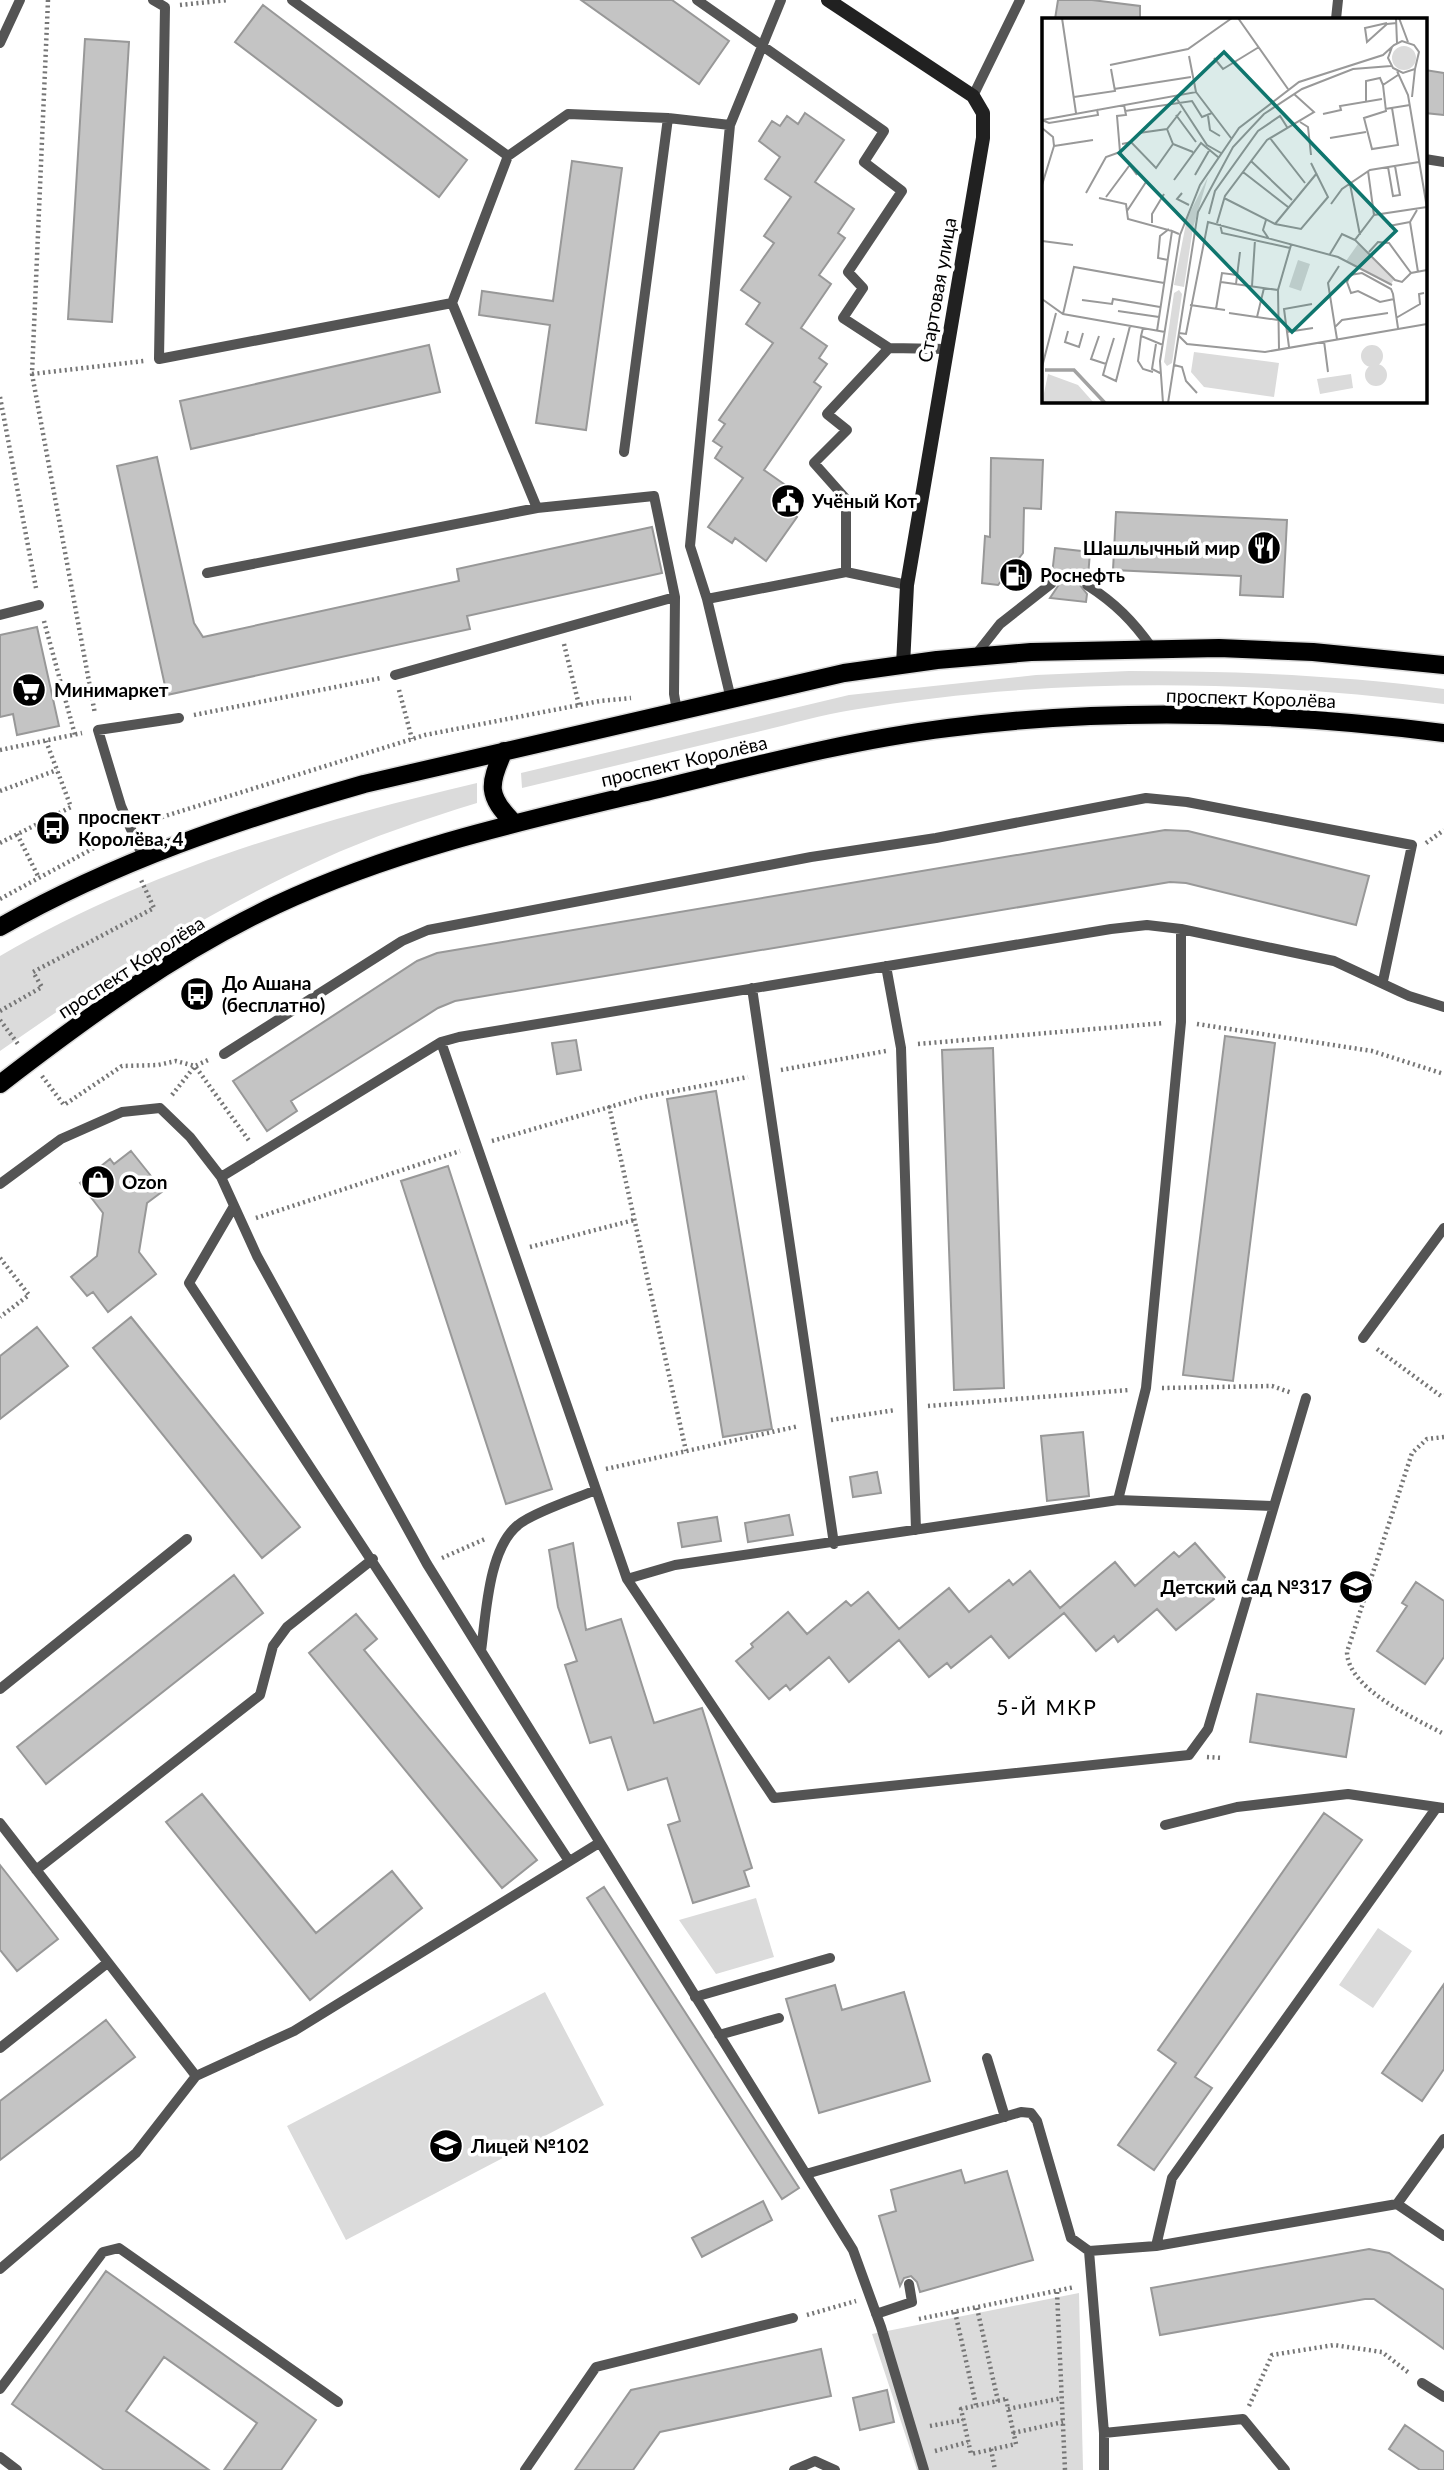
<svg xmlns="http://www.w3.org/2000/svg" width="1444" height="2470" viewBox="0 0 1444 2470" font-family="Lato,sans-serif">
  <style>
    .green { fill: #dbdbdb }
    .building { fill: #c4c4c4; stroke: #989898; stroke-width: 2 }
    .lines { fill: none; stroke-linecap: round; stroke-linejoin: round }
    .primary-casing { stroke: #dbdbdb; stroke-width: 21 }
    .path { stroke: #767676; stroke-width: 4.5; stroke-dasharray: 2 3.5; stroke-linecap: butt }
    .lane { stroke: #545454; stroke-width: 10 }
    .secondary { stroke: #212121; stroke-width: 14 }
    .primary { stroke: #000; stroke-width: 18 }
    .labels { text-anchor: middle; stroke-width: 7; stroke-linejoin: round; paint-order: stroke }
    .street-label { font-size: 19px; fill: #000; stroke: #fff }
    .poi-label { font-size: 19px; font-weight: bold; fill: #000; stroke: #fff; text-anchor: start }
    .neighbourhood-label { font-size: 21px; letter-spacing: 2px; fill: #000; stroke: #fff }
    .inset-river { fill: none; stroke: #a2a2a2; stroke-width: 3.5 }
    .inset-road { fill: none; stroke: #999; stroke-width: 2 }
    .view { fill: #0f766e; fill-opacity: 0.15; stroke: #0f766e; stroke-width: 3.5 }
    .inset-edge { fill: none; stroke: #000; stroke-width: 3.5 }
  </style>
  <rect width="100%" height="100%" fill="#fff"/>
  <path class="green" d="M 1129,671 C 1235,671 1339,675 1444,689 L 1444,704 C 1249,679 1047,677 852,710 C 816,716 780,727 744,735 C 670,753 596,770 522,788 L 521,773 L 849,695 L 1036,675 Z
    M 477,783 L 477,803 C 425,819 371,837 321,860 C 208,911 101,980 0,1051 L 0,956 C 148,870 312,822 477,783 Z
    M 756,1898 L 774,1957 L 716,1974 L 679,1920 Z
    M 1378,1928 L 1412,1951 L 1373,2008 L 1339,1985 Z
    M 545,1992 L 604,2105 L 346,2240 L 287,2126 Z
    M 1079,2293 L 1083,2470 L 917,2470 L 872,2334 Z"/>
  <path class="building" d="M 581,0 L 672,0 L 729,41 L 699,84 Z
    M 1058,0 L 1092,0 L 1140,6 L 1140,19 L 1055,19 Z
    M 263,5 L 467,160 L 439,197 L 235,42 Z
    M 85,39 L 129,42 L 112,322 L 68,319 Z
    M 1425,70 L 1444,73 L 1444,115 L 1425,113 Z
    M 805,113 L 844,140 L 815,182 L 854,209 L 838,233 L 845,238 L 819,275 L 831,284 L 801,328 L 827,346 L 819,358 L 827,364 L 814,382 L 821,387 L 764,470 L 791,489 L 787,495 L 795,501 L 788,511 L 797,517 L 766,561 L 735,538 L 732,543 L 708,527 L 743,478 L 715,458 L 722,447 L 713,441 L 725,424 L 719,420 L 773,343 L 746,324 L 760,303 L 741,290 L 774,243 L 764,236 L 791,197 L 765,179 L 780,157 L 759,141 L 772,121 L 780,126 L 787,116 L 798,124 Z
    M 572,161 L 622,168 L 586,430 L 536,423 L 550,325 L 479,315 L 482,291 L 553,301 Z
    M 429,345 L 440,392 L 191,449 L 180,401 Z
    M 157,457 L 194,623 L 203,637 L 459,581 L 457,569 L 652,527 L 662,573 L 467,616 L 470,629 L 167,695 L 117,466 Z
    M 991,458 L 1043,460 L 1041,509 L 1024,508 L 1023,553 L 998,585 L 982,583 L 985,536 L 990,537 Z
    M 1116,512 L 1287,520 L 1283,597 L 1240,595 L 1241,576 L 1113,570 Z
    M 1055,548 L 1090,552 L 1088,577 L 1079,584 L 1087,594 L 1086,602 L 1050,598 L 1060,583 L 1052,575 Z
    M 37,627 L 59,726 L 17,735 L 13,714 L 0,717 L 0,635 Z
    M 1165,830 L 1188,831 L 1369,876 L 1356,925 L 1186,883 L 1170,882 L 455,1001 L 438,1008 L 291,1101 L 297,1111 L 267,1131 L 233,1081 L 417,961 L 437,953 Z
    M 1225,1036 L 1275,1043 L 1233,1381 L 1183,1375 Z
    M 576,1040 L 581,1070 L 557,1074 L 552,1043 Z
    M 993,1048 L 1004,1388 L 954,1390 L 942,1050 Z
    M 716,1091 L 772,1429 L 723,1437 L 667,1099 Z
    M 131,1151 L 163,1191 L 147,1203 L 139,1252 L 156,1274 L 108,1312 L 93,1292 L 87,1296 L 71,1277 L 97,1256 L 103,1213 L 80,1183 L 110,1159 L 114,1164 Z
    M 448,1166 L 552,1489 L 506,1504 L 401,1181 Z
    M 131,1317 L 300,1527 L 262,1558 L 93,1348 Z
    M 37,1327 L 68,1366 L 0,1419 L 0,1356 Z
    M 1083,1432 L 1089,1496 L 1047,1501 L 1041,1436 Z
    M 877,1472 L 881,1493 L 853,1497 L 850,1477 Z
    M 789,1515 L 793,1535 L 748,1542 L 745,1523 Z
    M 717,1517 L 721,1541 L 682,1547 L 678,1523 Z
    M 573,1543 L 586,1630 L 621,1619 L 654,1723 L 702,1708 L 752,1868 L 744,1871 L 749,1886 L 693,1903 L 668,1825 L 680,1821 L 667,1778 L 628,1790 L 611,1737 L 590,1743 L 565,1665 L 577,1661 L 558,1607 L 549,1550 Z
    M 1195,1543 L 1228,1581 L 1211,1595 L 1214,1599 L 1176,1630 L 1157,1609 L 1118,1642 L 1114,1636 L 1096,1651 L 1064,1613 L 1009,1658 L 991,1636 L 951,1668 L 947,1663 L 929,1677 L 899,1640 L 849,1682 L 829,1657 L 790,1690 L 786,1685 L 769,1699 L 736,1661 L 753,1647 L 751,1644 L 788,1612 L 807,1634 L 846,1601 L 851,1606 L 868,1592 L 899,1629 L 949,1588 L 969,1612 L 1009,1580 L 1013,1585 L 1030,1571 L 1060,1608 L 1115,1562 L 1135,1586 L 1174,1552 L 1179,1557 Z
    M 234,1575 L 263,1613 L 46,1784 L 17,1747 Z
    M 1416,1582 L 1444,1601 L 1444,1657 L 1425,1684 L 1377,1651 L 1407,1606 L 1402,1603 Z
    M 356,1614 L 377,1639 L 364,1650 L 537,1860 L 502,1888 L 309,1653 Z
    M 1257,1694 L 1354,1709 L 1346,1757 L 1250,1742 Z
    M 202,1794 L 316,1933 L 392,1871 L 422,1908 L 310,2000 L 166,1822 Z
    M 1324,1813 L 1362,1840 L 1195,2077 L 1212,2088 L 1154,2170 L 1118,2145 L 1176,2063 L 1158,2050 Z
    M 0,1865 L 58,1939 L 17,1971 L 0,1950 Z
    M 604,1887 L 799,2188 L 782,2199 L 587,1898 Z
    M 1444,1984 L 1444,2069 L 1422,2101 L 1382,2073 Z
    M 835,1985 L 842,2010 L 904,1992 L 930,2081 L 819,2113 L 786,1999 Z
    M 106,2020 L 135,2057 L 0,2160 L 0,2101 Z
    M 961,2170 L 965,2183 L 1007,2171 L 1033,2260 L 920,2292 L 917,2282 L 911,2276 L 904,2278 L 900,2286 L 879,2216 L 896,2211 L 891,2190 Z
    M 763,2201 L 772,2220 L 702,2257 L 692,2238 Z
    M 1369,2249 L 1389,2253 L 1444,2290 L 1444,2349 L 1374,2299 L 1365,2299 L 1160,2335 L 1151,2288 Z
    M 106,2271 L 316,2420 L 281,2470 L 224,2470 L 257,2423 L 164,2357 L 126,2411 L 209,2470 L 104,2470 L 12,2404 Z
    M 821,2349 L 831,2396 L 660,2432 L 633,2470 L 575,2470 L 631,2390 Z
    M 887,2390 L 894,2422 L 860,2430 L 853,2398 Z
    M 1405,2425 L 1444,2452 L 1444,2470 L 1420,2470 L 1389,2449 Z"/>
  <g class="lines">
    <g class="primary-casing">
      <path id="primary" d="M 504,751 C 488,785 487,796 514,823
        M 0,927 C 114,862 238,820 364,784 L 844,673 L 937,660 L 1031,652 L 1219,648 L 1313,652 L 1444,665
        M 0,1084 C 87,1017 176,952 276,905 C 394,850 514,823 641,793 C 742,769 844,741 948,728 C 1112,707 1280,712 1444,733"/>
    </g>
    <path class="path" d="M 48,0 L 32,374 L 95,714
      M 180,5 L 228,0
      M 32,374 L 144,361
      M 0,397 L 36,588
      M 44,621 L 75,735
      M 564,644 L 579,705
      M 399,690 L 412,739
      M 194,715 L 381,678
      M 0,750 L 82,733
      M 0,791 L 57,770
      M 146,822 L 425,735 L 600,701 L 631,698
      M 17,834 L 39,878
      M 0,843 L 71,807 L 46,741
      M 1426,843 L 1444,830
      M 0,899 L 116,836
      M 0,1011 L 42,987 L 33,972 L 154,908 L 141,880
      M 0,1020 L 18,1044
      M 1197,1024 L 1372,1051 L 1444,1074
      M 918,1044 L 1164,1023
      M 781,1070 L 886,1051
      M 42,1076 L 64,1105 L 122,1066 L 158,1065 L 176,1061 L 195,1066 L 208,1060
      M 172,1095 L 195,1066 L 250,1142
      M 609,1106 L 686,1451
      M 492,1141 L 644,1097 L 748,1077
      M 256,1218 L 460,1151
      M 530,1247 L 634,1220
      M 0,1258 L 29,1295 L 0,1317
      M 1377,1349 L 1441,1396 L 1444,1395
      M 1162,1388 L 1272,1386 L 1292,1393
      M 928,1406 L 1129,1390
      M 831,1420 L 895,1410
      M 1444,1437 L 1427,1439 L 1412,1453 L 1347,1652 C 1348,1689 1414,1718 1444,1734
      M 606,1469 L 799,1426
      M 442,1558 L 485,1539
      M 1207,1757 L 1222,1758
      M 1057,2292 L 1065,2470
      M 977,2308 L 998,2401
      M 955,2312 L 976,2405
      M 807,2315 L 856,2301
      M 919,2319 L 1075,2287
      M 1006,2399 L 1016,2444 L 971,2454 L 961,2409 Z
      M 1249,2406 L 1272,2355 L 1334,2345 L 1382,2352 L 1409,2373
      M 1008,2409 L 1062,2398
      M 930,2426 L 963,2420
      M 1013,2433 L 1063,2422
      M 991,2449 L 995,2470
      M 935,2451 L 968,2442"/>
    <path class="lane" d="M 153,0 L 165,7 L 159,359 L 452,303
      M 292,0 L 508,156 L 568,114 L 668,118 L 730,125
      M 697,0 L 884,131 L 864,162 L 902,191 L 848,272 L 863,288 L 843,318 L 889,348 L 946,349
      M 1336,19 L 1338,0
      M 0,43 L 20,0
      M 973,96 L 1020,0
      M 508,156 L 452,303 L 537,508
      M 1425,159 L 1444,162
      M 624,452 L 668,118
      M 846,572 L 846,499 L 814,463 L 847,430 L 827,414 L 889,348
      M 207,573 L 537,508 L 654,496 L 675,597 L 674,694 L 677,711
      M 1087,585 C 1115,603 1133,621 1152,648
      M 707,599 L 846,572 L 907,585
      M 0,615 L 39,605
      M 974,657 L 1000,624 L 1052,583
      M 395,675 L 675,597
      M 731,699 L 707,599 L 690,546 L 730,125 L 781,0
      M 143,857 L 121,806 L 98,730 L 179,718
      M 886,966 L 901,1048 L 916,1530
      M 752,988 L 834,1544
      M 441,1042 L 627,1579 L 774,1798 L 1189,1755 L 1208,1729 L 1306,1398
      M 224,1054 L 402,941 L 428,930 L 811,857 L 936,838 L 1146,798 L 1187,802 L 1412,845 L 1383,981
      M 221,1177 L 441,1042 L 459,1037 L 1111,929 L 1147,925 L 1181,929 L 1334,961 L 1409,996 L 1444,1007
      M 0,1184 L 61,1139 L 122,1112 L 160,1108 L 190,1137 L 221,1177 L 257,1256 L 427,1564 L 853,2250 L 881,2327 L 924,2470
      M 234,1206 L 189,1283 L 569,1861
      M 1363,1338 L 1444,1228
      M 1118,1500 L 1146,1388 L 1181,1022 L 1181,929
      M 627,1579 L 675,1565 L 1118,1500 L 1274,1506
      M 481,1651 C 486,1616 488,1549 518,1525 C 532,1513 577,1498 596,1490
      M 0,1689 L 187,1539
      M 0,1823 L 196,2076
      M 1165,1825 L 1237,1807 L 1348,1794 L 1444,1808
      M 36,1870 L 260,1695 L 273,1646 L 287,1627 L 373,1559
      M 695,1997 L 830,1958
      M 719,2035 L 779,2018
      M 0,2048 L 106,1964
      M 987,2058 L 1005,2117
      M 806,2174 L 1021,2112 L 1031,2113 L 1037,2121 L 1071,2238 L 1089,2251
      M 1397,2204 L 1444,2139
      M 1156,2246 L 1172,2178 L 1437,1807
      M 0,2269 L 136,2153 L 196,2076 L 294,2031 L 599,1843
      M 876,2314 L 912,2302 L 909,2284
      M 1422,2383 L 1444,2397
      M 0,2389 L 103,2252 L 119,2248 L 338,2402
      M 1104,2433 L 1243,2419 L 1285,2470
      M 0,2457 L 17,2470
      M 525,2470 L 596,2367 L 793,2318
      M 794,2470 L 815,2461 L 835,2470
      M 1104,2470 L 1104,2433 L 1089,2251 L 1156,2246 L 1397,2204 L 1444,2236"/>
    <path class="secondary" d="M 828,0 L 973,96 L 983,113 L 983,138 L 907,585 L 903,665"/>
    <use href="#primary" class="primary"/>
  </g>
  <defs>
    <g id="civic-disc" transform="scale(1.75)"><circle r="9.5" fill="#000" stroke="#fff"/><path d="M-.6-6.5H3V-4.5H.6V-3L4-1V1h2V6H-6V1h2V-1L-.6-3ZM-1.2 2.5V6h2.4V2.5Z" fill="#fff"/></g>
    <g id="restaurant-disc" transform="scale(1.75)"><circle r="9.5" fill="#000" stroke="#fff"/><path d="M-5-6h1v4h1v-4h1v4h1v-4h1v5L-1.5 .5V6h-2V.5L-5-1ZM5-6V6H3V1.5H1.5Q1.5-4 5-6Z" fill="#fff"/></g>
    <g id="fuel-disc" transform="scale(1.75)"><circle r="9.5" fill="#000" stroke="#fff"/><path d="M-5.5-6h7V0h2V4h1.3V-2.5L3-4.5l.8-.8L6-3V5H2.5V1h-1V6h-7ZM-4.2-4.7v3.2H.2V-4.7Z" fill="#fff"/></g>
    <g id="supermarket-disc" transform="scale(1.75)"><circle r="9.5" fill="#000" stroke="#fff"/><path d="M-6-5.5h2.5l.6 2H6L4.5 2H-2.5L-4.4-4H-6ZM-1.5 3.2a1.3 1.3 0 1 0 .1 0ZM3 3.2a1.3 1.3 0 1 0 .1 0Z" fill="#fff"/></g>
    <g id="bus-disc" transform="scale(1.75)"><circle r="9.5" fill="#000" stroke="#fff"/><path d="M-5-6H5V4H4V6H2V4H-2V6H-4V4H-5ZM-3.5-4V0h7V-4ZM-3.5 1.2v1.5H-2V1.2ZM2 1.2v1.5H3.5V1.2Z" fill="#fff"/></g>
    <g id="shop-disc" transform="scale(1.75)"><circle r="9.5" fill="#000" stroke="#fff"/><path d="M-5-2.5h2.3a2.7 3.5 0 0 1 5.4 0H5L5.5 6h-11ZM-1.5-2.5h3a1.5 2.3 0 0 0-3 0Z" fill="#fff"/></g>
    <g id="school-disc" transform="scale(1.75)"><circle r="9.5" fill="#000" stroke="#fff"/><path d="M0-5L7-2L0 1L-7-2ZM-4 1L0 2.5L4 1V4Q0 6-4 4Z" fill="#fff"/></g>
  </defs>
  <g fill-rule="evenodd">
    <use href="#civic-disc" x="788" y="501"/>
    <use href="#restaurant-disc" x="1264" y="548"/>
    <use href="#fuel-disc" x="1016" y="575"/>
    <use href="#supermarket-disc" x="29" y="690"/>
    <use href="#bus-disc" x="53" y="828"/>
    <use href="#bus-disc" x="197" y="994"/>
    <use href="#shop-disc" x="98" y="1182"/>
    <use href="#school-disc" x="1356" y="1587"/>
    <use href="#school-disc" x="446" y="2146"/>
  </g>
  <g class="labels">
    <g class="street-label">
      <text transform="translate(937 290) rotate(-80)" y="7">Стартовая улица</text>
      <text transform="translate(1251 698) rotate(2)" y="7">проспект Королёва</text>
      <text transform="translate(684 761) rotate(-13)" y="7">проспект Королёва</text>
      <text transform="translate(131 967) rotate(-33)" y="7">проспект Королёва</text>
    </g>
    <g class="poi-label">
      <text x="812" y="508">Учёный Кот</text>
      <text x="1240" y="555" text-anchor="end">Шашлычный мир</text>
      <text x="1040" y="582">Роснефть</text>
      <text x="54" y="697">Минимаркет</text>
      <text x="78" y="824">проспект<tspan x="78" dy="22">Королёва, 4</tspan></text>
      <text x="222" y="990">До Ашана<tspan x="222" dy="22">(бесплатно)</tspan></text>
      <text x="122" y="1189">Ozon</text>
      <text x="1332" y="1594" text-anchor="end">Детский сад №317</text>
      <text x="471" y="2153">Лицей №102</text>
    </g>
    <g class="neighbourhood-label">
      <text x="1047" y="1715">5-Й МКР</text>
    </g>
  </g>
  <g transform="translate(1042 18)">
    <rect width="385" height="385" fill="#fff"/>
    <path d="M350 40a12 12 0 1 1 24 0a12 12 0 1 1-24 0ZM 166,159 L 151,210 L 142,269 L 132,267 L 145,200 ZM 316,226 L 352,262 L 348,267 L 304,243 ZM 256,242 L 268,246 L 259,273 L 247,269 ZM 137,272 L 140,276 L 130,345 L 125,348 L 122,344 L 132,275 ZM319 338a11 11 0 1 1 22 0a11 11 0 1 1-22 0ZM 152,334 L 237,345 L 232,379 L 162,369 L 149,354 ZM323 357a11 11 0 1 1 22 0a11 11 0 1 1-22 0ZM 6,356 L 36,367 L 52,385 L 0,385 ZM 309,356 L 311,370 L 278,376 L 275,361 Z" fill="#dbdbdb"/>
    <path class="inset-river" d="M 3,352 L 32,352 L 63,385"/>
    <path class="inset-road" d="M 20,0 L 34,95M 196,0 L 246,71M 354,0 L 355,25M 357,0 L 366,24M 345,5 L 323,10 L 325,24 L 345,6 L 355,5M 147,38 L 154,74M 172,40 L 181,51 L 217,29M 68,47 L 146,31 L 190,0M 355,53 L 366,77 L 385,190M 72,71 L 149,59M 133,78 L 165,127 L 179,135M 32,79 L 73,73 L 69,51M 370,79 L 373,51M 324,84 L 324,63 L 338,60 L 341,67M 350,90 L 356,127 L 330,131 L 322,100 L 344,93 L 341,67 L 356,57M 343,91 L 368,87M 83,93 L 150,83 L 160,99 L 170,95M 281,96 L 299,92 L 298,88 L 340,81M 134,97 L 154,124M 166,98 L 168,112 L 178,118M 0,102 L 154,74 L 189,120M 0,102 L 7,105 L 56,97 L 55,91M 258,104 L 266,109 L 269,137M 0,110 L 11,119 L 12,128 L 0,167M 125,111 L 131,126 L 151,134M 97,115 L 125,111 L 139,93M 228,120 L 263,165M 288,120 L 324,114M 80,126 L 89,124 L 114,150 L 131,126M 12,128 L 51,122M 78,134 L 95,157M 209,143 L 250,182M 346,149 L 351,178 L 358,177 L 353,148M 326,153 L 332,197M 201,154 L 246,189M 153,157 L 168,131M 132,162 L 159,125 L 176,139M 308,166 L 318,217M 44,175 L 64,139 L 78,134 L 75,98 L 84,97 L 82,87M 140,175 L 135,181 L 147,187M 64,179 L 87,148M 57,180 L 84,186 L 86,201 L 130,213M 182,180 L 233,206 L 259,211 L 286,179 L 269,145M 289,186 L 300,171 L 328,152 L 377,144M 385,189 L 332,197 L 313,222 L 353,262 L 360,264 L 369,255 L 385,252M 375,192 L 368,204 L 376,254M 85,193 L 104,164M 167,196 L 173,173 L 216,113 L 238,98 L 245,109M 224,202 L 221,212 L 227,221M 110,205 L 110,196 L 122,176M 175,205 L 183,178 L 225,122 L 272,94 L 252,76M 178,206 L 180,215 L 248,230M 233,206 L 275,155M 347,208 L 368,204M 0,223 L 31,227M 327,234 L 336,224 L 347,225 L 369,255M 288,236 L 300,216 L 313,222M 126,242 L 116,240 L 118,218 L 127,211M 179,264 L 236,272M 194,266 L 198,234M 210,268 L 213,222M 0,281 L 21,296 L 123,314M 352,281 L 338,284 L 316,273 L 309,275 L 305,264 L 308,257 L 320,255 L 349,271 L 351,276 L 356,310M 40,282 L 70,286 L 71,281 L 118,289M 148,287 L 183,292M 174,291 L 180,255 L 195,257M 76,293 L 117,299M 187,295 L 236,302M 21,296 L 32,249 L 122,265M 215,299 L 222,270M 354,300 L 378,286 L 377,276 L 382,275M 293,309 L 286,265 L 297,248M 101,310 L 99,318 L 121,327M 26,313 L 23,324 L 37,329 L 41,315M 115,313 L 130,213 L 137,216M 245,314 L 271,310M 137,315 L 144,316 L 166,204 L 296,239 L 350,267M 57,318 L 49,341 L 64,346 L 72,320M 99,318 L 96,343 L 101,351 L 111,354M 137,318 L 145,326 L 223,334 L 385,306M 295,321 L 293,309 L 300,302 L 346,295M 282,323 L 286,354M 114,326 L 110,351 L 118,355M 247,329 L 242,291 L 270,286M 237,331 L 236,272 L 249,227M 64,346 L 61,357 L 74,363 L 88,308M 132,347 L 140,349 L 144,363 L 155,375M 0,349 L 14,295M 121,385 L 118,343 L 138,217 L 158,167 L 197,110 L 257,64 L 341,37 L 352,27 L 360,23 L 372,27 L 377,34 L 373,51 L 361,55 L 351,50 L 346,40 L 350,29M 126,385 L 156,194 L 191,129 L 222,96 L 260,71 L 311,51 L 349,48"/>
    <path class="view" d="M 182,34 L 354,213 L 250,314 L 77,135 Z"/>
    <rect width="385" height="385" class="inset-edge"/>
  </g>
</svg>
